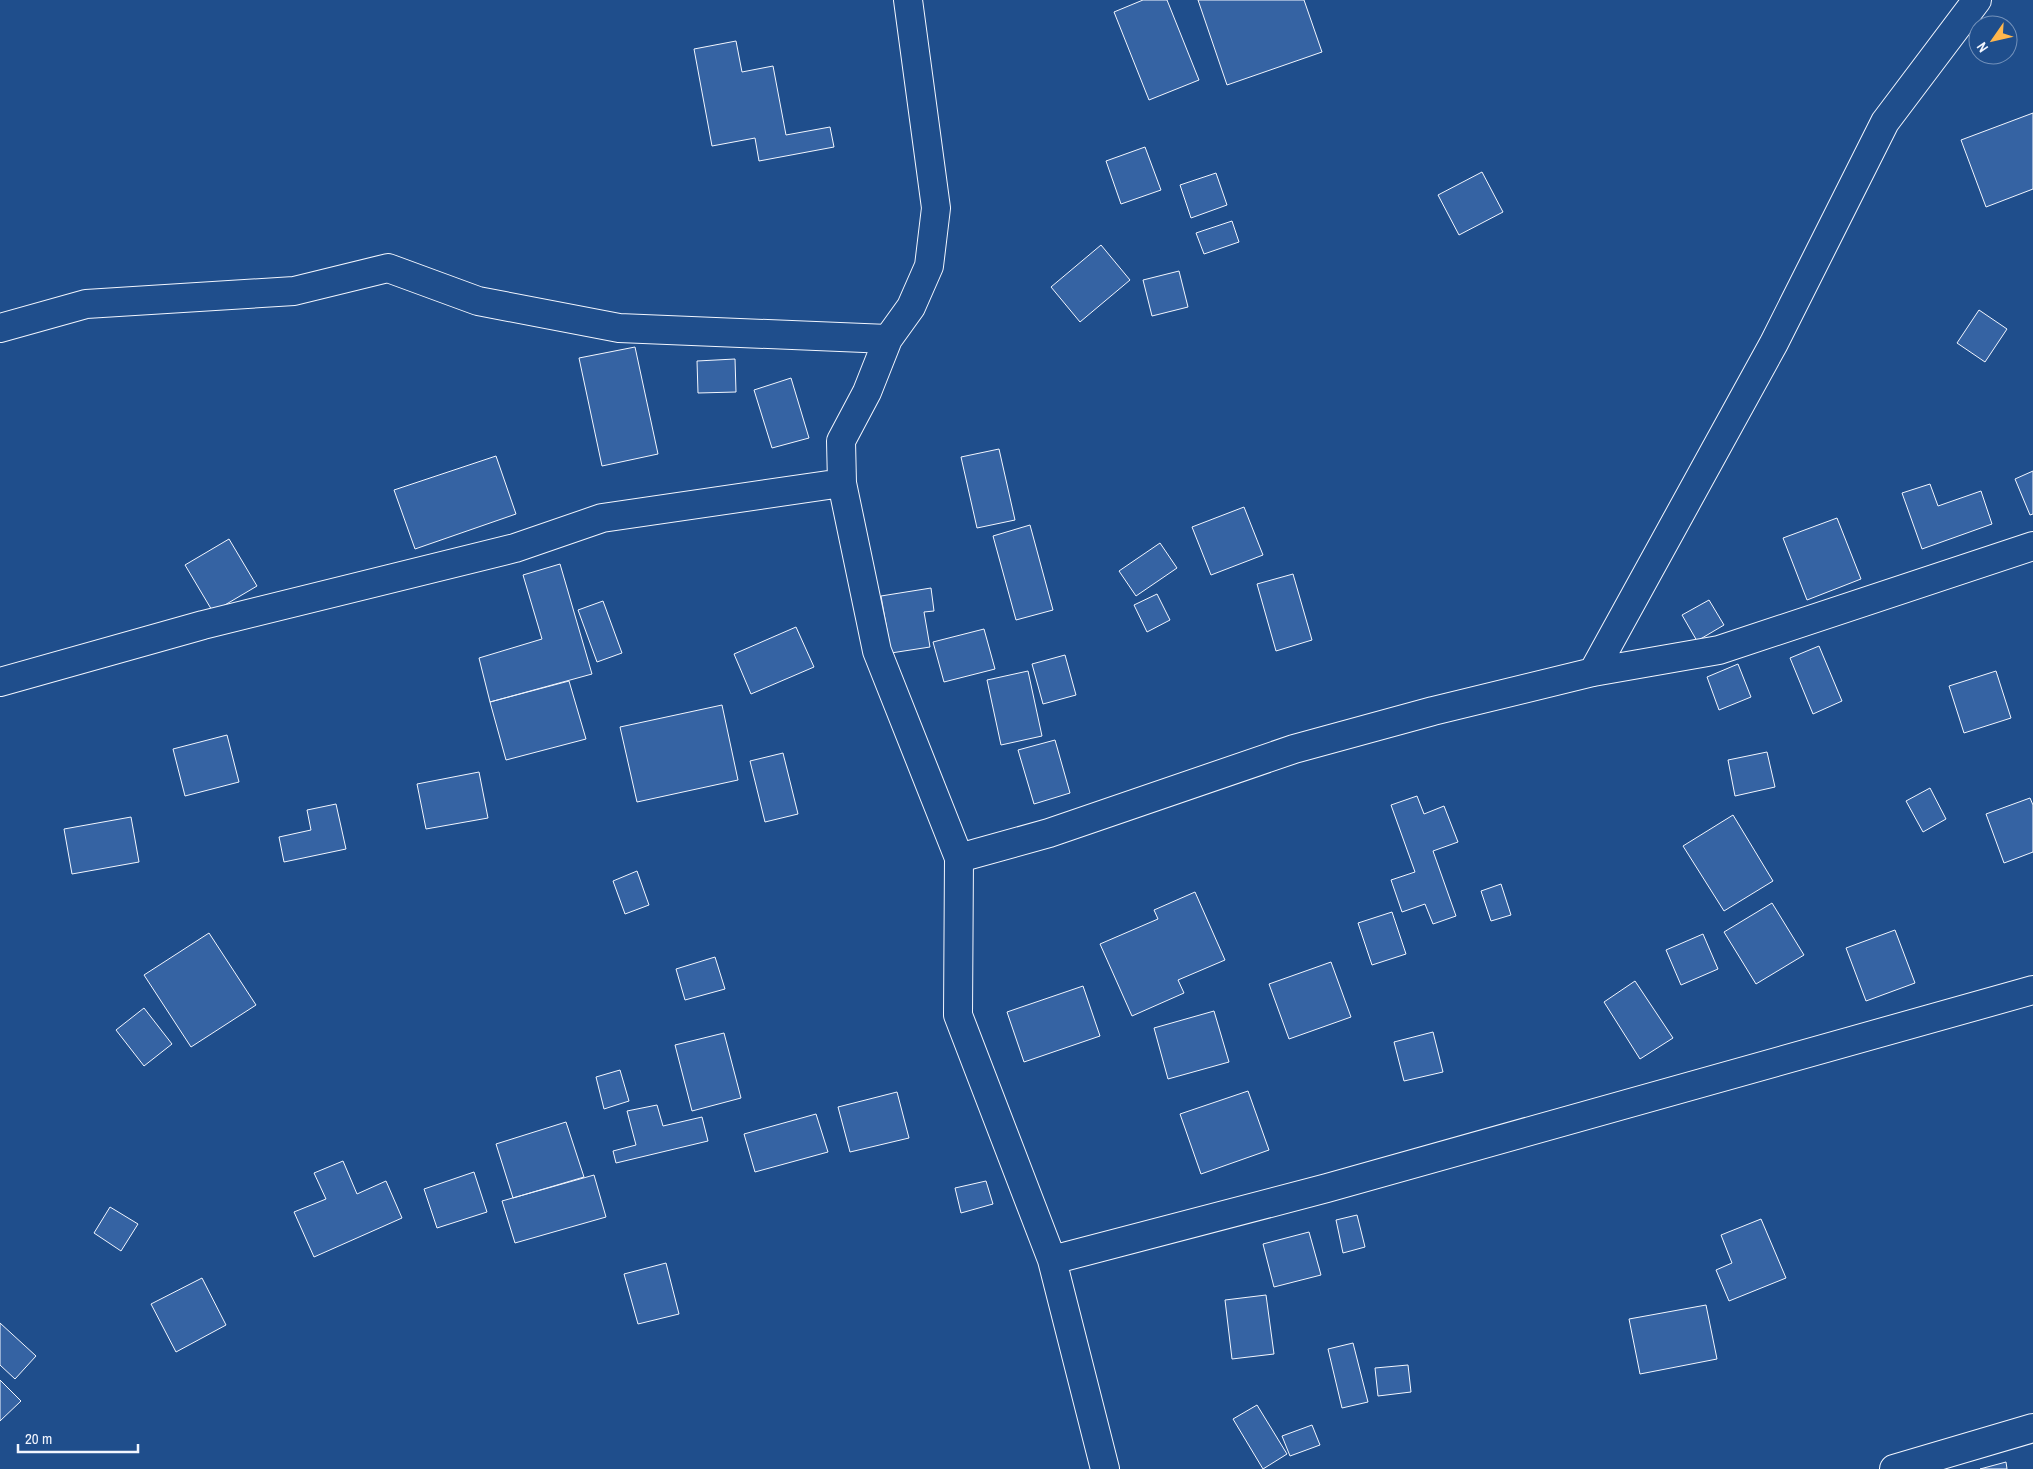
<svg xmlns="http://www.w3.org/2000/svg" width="2033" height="1469" viewBox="0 0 2033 1469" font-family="'Archivo Narrow',sans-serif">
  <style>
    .building { fill: #3563a3; stroke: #f2f6ff }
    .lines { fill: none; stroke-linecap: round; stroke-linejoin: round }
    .minor-casing { stroke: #f2f6ff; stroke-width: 30 }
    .minor { stroke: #1f4e8c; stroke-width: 28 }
  </style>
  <rect width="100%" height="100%" fill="#1f4e8c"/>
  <path class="building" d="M 1143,0 L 1167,0 L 1199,80 L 1149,100 L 1114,12 Z
    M 1198,0 L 1304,0 L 1322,52 L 1227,85 Z
    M 736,41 L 742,72 L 773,66 L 786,135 L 830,127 L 834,147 L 759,161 L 755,138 L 712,146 L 694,49 Z
    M 2033,113 L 2033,189 L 1986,207 L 1961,140 Z
    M 1145,147 L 1161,190 L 1121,204 L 1106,161 Z
    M 1482,172 L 1503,212 L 1459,235 L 1438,195 Z
    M 1216,173 L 1227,205 L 1191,218 L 1180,185 Z
    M 1232,221 L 1239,242 L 1204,254 L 1196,233 Z
    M 1101,245 L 1130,280 L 1080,322 L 1051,287 Z
    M 1179,271 L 1188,307 L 1152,316 L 1143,280 Z
    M 1979,310 L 2007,329 L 1985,362 L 1957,343 Z
    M 635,347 L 658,454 L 602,466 L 579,358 Z
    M 735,359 L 736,392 L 698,393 L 697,361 Z
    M 791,378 L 809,438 L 772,448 L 754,390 Z
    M 999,449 L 1015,520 L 977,528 L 961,457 Z
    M 496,456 L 516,514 L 415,549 L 394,490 Z
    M 2033,471 L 2033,514 L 2030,515 L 2015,479 Z
    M 1930,484 L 1938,506 L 1981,491 L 1992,524 L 1922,549 L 1902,493 Z
    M 1244,507 L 1263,555 L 1211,575 L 1192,527 Z
    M 1837,518 L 1861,579 L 1807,600 L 1783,538 Z
    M 1030,525 L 1053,610 L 1016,620 L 993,536 Z
    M 229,539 L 257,586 L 213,612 L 185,565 Z
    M 1160,543 L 1177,568 L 1136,596 L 1119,571 Z
    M 560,564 L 592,674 L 490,702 L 479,658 L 542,639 L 523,575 Z
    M 1293,574 L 1312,640 L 1276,651 L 1257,584 Z
    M 931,588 L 934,611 L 924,612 L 930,647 L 891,653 L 881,596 Z
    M 1157,594 L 1170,620 L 1147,632 L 1134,605 Z
    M 1709,600 L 1724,625 L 1697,641 L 1682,615 Z
    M 603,601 L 622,653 L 597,662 L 578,610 Z
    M 796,627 L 814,667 L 751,694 L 734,654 Z
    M 984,629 L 995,669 L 944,682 L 933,642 Z
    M 1819,646 L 1842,701 L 1813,714 L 1790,658 Z
    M 1065,655 L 1076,695 L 1043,704 L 1032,664 Z
    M 1738,664 L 1751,697 L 1719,710 L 1707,677 Z
    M 1028,671 L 1042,736 L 1001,745 L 987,680 Z
    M 1996,671 L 2011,718 L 1964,733 L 1949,686 Z
    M 569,681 L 586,739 L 506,760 L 490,702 Z
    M 722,705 L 738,780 L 637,802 L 620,727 Z
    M 227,735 L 239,782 L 185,796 L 173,749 Z
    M 1055,740 L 1070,793 L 1034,804 L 1018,750 Z
    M 1767,752 L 1775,787 L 1735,796 L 1728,760 Z
    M 783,753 L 798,814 L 765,822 L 750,761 Z
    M 479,772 L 488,818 L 426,829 L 417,784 Z
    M 1930,788 L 1946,819 L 1923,832 L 1906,801 Z
    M 1417,796 L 1424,814 L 1444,806 L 1458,842 L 1433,851 L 1456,916 L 1433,924 L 1425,904 L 1402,912 L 1391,880 L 1415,872 L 1391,805 Z
    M 2030,798 L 2033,805 L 2033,852 L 2004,863 L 1986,814 Z
    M 336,804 L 346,849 L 284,862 L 279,837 L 311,830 L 307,810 Z
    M 1733,815 L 1773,881 L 1724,911 L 1683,846 Z
    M 131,817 L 139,862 L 72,874 L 64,829 Z
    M 637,871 L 649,905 L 625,914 L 613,881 Z
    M 1501,884 L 1511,915 L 1491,921 L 1481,891 Z
    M 1195,892 L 1225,960 L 1178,980 L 1184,993 L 1132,1016 L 1100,944 L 1158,919 L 1154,910 Z
    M 1772,903 L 1804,955 L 1756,984 L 1724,932 Z
    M 1392,912 L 1406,954 L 1372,965 L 1358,923 Z
    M 1895,930 L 1915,983 L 1866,1001 L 1846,948 Z
    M 209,933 L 256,1005 L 191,1047 L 144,975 Z
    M 1703,934 L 1718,969 L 1681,985 L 1666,950 Z
    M 715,957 L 725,989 L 685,1000 L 676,969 Z
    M 1331,962 L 1351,1017 L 1289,1039 L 1269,984 Z
    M 1635,981 L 1673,1038 L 1640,1059 L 1604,1002 Z
    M 1083,986 L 1100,1036 L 1024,1062 L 1007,1012 Z
    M 144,1008 L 172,1044 L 144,1066 L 116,1030 Z
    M 1214,1011 L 1229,1062 L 1168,1079 L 1154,1028 Z
    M 1433,1032 L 1443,1072 L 1404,1081 L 1394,1042 Z
    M 724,1033 L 741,1098 L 692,1111 L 675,1045 Z
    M 620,1070 L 629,1101 L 604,1109 L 596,1077 Z
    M 1248,1091 L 1269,1150 L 1201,1174 L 1180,1114 Z
    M 897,1092 L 909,1138 L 850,1152 L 838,1107 Z
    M 657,1105 L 663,1126 L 702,1117 L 708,1141 L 616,1163 L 613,1151 L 636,1145 L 627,1111 Z
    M 816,1114 L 828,1152 L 755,1172 L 744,1134 Z
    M 566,1122 L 584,1177 L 513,1198 L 496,1144 Z
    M 343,1161 L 357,1194 L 386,1181 L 402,1218 L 314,1257 L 294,1212 L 326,1199 L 314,1173 Z
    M 474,1172 L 487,1212 L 437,1228 L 424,1189 Z
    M 594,1175 L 606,1217 L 515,1243 L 502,1201 Z
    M 986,1181 L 993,1204 L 961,1213 L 955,1188 Z
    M 110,1207 L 138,1224 L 121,1251 L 94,1233 Z
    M 1357,1215 L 1365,1247 L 1343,1253 L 1336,1220 Z
    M 1761,1219 L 1786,1278 L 1729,1301 L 1716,1270 L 1732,1263 L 1721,1235 Z
    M 1309,1232 L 1321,1275 L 1274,1287 L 1263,1244 Z
    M 666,1263 L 679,1314 L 638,1324 L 624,1274 Z
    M 202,1278 L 226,1325 L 176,1352 L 151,1304 Z
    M 1266,1295 L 1274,1354 L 1232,1359 L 1225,1300 Z
    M 1706,1305 L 1717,1359 L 1640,1374 L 1629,1319 Z
    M 0,1323 L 36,1356 L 15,1379 L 0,1365 Z
    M 1353,1343 L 1368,1402 L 1342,1408 L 1328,1349 Z
    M 1408,1365 L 1411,1392 L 1378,1396 L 1375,1368 Z
    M 0,1380 L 21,1401 L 0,1421 Z
    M 1257,1405 L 1287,1454 L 1263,1469 L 1233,1419 Z
    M 1312,1425 L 1320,1445 L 1290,1456 L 1282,1436 Z
    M 2006,1462 L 2007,1469 L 1980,1469 Z"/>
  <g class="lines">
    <g class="minor-casing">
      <path id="minor" d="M 908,0 L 936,208 L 929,266 L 911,307 L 888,339 L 867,392 L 841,441 L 842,483 L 877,651 L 959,858 L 958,1015 L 1052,1260 L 1105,1469
        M 0,328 L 86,304 L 294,291 L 388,268 L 478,301 L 619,328 L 888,339
        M 1593,672 L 1774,343 L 1885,122 L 1977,0
        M 0,682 L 203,625 L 515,548 L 602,518 L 842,483
        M 959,858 L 1049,833 L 1294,749 L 1433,711 L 1593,672 L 1719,650 L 2033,546
        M 1052,1260 L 1327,1188 L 2033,990
        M 1894,1469 L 2033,1428"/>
    </g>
    <use href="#minor" class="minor"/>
  </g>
  <g transform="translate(1993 40) rotate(236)"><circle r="24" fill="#1f4e8c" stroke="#7391ba"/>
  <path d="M0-4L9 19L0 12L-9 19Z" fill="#ffb74d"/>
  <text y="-8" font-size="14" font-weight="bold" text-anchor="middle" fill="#f2f6ff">N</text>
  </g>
  <path d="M18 1444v8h120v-8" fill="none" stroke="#f2f6ff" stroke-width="2.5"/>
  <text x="25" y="1444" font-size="15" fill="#f2f6ff" stroke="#1f4e8c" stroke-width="4" paint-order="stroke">20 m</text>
</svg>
